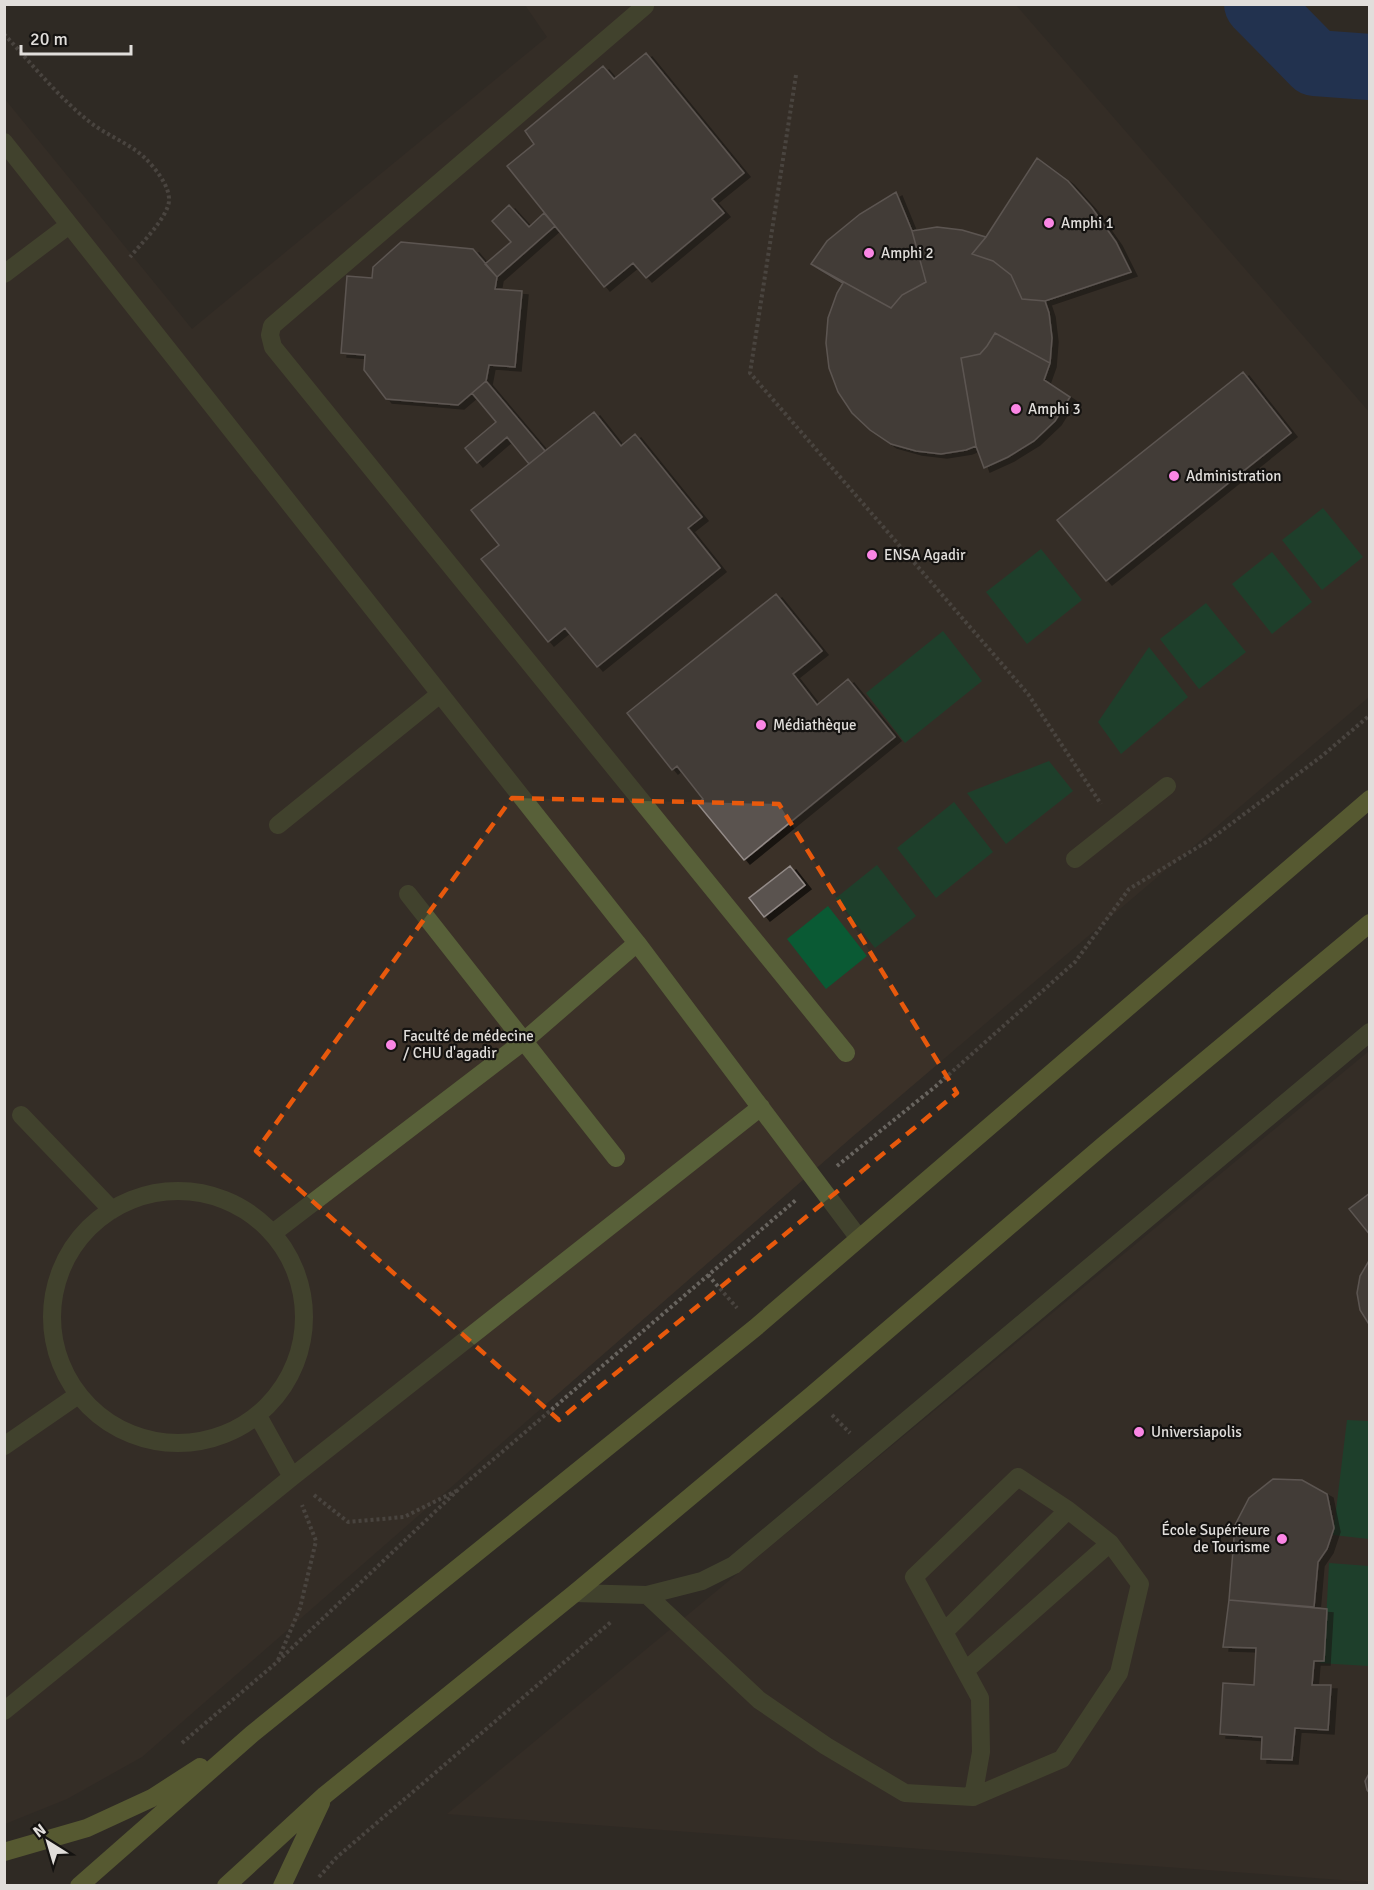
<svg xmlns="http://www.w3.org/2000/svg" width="1374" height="1890" viewBox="0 0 1374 1890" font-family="Signika,sans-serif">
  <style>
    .built { fill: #3b3128 }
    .green { fill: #0a5a34 }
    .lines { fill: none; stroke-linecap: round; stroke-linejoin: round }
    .river { stroke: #133c83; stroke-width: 66 }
    .building { fill: #5a524f; stroke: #938b88; stroke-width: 1.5; filter: url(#shadow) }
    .path { stroke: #68645f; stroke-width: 4; stroke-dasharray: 3 3; stroke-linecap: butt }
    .minor { stroke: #586039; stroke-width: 18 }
    .major { stroke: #859340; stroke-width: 18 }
    .marked { fill: none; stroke: #e8590c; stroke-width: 4.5; stroke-dasharray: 12 8; stroke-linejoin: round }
    .poi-dot { fill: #fb86e5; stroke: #151311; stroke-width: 2 }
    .labels { text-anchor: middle; stroke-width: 4.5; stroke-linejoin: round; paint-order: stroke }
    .poi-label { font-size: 15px; fill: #e1dedb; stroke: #151311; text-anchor: start }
  </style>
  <defs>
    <filter id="shadow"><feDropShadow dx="6" dy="4" stdDeviation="0" flood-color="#0009"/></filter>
  </defs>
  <rect width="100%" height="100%" fill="#2f2a25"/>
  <path class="built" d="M 525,5 L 1016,5 L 1370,413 L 1369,697 L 851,1138 L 142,1757 L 67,1799 L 5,1824 L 4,98 L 192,329 L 547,37 Z
    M 1369,1051 L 1369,1882 L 447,1814 Z"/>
  <path class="green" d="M 1323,508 L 1363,557 L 1322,590 L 1282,540 Z
    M 1041,549 L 1082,600 L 1027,644 L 986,592 Z
    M 1272,552 L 1312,602 L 1272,634 L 1232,584 Z
    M 1206,603 L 1246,652 L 1199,689 L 1160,639 Z
    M 943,631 L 982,681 L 905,743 L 866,693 Z
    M 1149,647 L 1188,697 L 1121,754 L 1098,722 Z
    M 1049,761 L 1073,791 L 1006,844 L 967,793 Z
    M 954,802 L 993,852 L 936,898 L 897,848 Z
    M 877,865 L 916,916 L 875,948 L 836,898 Z
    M 828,906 L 867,956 L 826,989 L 787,939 Z
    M 1347,1420 L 1369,1421 L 1369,1539 L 1333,1535 Z
    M 1329,1563 L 1369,1566 L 1369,1666 L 1318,1663 L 1324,1661 Z"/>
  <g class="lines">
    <path class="river" d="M 1257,4 L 1315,63 L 1370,67"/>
  </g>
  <path class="building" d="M 646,53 L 744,173 L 712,199 L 724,213 L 646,278 L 633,263 L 604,287 L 507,166 L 534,144 L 525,131 L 603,66 L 614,79 Z
    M 1037,158 L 1068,181 L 1092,208 L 1116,242 L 1131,272 L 1045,301 L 1049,313 L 1052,338 L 1050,363 L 1044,380 L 1070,397 L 1055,421 L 1034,441 L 1008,457 L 984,468 L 976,446 L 966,450 L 941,454 L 916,451 L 891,444 L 870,430 L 852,413 L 838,392 L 829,368 L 826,343 L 828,318 L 837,293 L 843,283 L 811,264 L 827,241 L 860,214 L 896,192 L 912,231 L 937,227 L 962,230 L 986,237 Z
    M 1037,158 L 1068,181 L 1092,208 L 1116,242 L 1131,272 L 1045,301 L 1022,299 L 1011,275 L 993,261 L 972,254 L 986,237 Z
    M 896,192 L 912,231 L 926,282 L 902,295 L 891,308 L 811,264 L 827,241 L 860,214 Z
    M 509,205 L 529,227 L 544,213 L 555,226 L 497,277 L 485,264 L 511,242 L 492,221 Z
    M 401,242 L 473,249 L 497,277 L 495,289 L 522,291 L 515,367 L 489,365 L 486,381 L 458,405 L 386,399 L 364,370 L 365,355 L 341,353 L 347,276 L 372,278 L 373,267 Z
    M 995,333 L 1050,363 L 1044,380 L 1070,397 L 1055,421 L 1034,441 L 1008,457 L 984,468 L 976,446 L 961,358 L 980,354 L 987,346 Z
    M 1243,372 L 1291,433 L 1106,581 L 1057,520 Z
    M 486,381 L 545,451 L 529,464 L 507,437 L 477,463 L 465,448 L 496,422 L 472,393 Z
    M 594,412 L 621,446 L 635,434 L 702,517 L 688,528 L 720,568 L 597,667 L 565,628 L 548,642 L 481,559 L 499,545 L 471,510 Z
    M 776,594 L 822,651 L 793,674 L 817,705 L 848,679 L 895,737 L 744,860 L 697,803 L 703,799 L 677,766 L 672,770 L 627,713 Z
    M 790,866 L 805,885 L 764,917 L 749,898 Z
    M 1370,1193 L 1370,1235 L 1349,1209 Z
    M 1370,1259 L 1370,1326 L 1360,1310 L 1357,1293 L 1360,1276 Z
    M 1273,1479 L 1302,1480 L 1327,1494 L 1334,1528 L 1327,1549 L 1318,1562 L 1314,1607 L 1229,1600 L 1235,1525 L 1249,1498 Z
    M 1229,1600 L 1327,1609 L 1324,1661 L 1314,1661 L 1312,1685 L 1331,1685 L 1328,1730 L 1295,1728 L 1292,1760 L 1261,1759 L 1262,1737 L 1220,1734 L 1223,1683 L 1254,1685 L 1256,1648 L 1223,1647 Z
    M 1370,1772 L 1370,1794 L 1367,1790 L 1365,1781 Z"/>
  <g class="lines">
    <path class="path" d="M 4,34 C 32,64 59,98 91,123 C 108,136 129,143 145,158 C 155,168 170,186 169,201 C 168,217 140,245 130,257
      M 796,75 L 750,373 L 1028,694 L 1101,804
      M 837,1166 L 936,1086 L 1075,962 L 1129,889 L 1208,841 L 1322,756 L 1370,715
      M 708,1275 L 737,1308
      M 832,1415 L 850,1433
      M 314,1495 L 348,1522 L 404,1517 L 456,1491
      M 278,1660 L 300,1608 L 316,1541 L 302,1505
      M 182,1743 L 276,1663 L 460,1488 L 797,1199
      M 319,1877 L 337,1857 L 611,1622"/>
    <path class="minor" d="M 645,6 L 272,326 L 270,335 L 273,347 L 846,1053
      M 4,142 L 637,943 L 858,1237
      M 4,274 L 69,225
      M 278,825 L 440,694
      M 1075,859 L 1167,786
      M 408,894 L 616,1158
      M 21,1115 L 112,1210
      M52 1317a126 126 0 1 1 252 0a126 126 0 1 1-252 0Z
      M 273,1233 L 524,1041 L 637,943
      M 258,1416 L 292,1477
      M 4,1446 L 78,1395
      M 575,1593 L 647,1595 L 702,1581 L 734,1565 L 1370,1032
      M 647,1595 L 759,1700 L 826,1746 L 905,1793 L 973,1797 L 1062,1759 L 1119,1673 L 1140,1584 L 1110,1543 L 1068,1510 L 1018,1477 L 914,1577 L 980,1698 L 981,1752 L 973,1797
      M 945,1631 L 1068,1510
      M 966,1670 L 1110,1543
      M 4,1711 L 292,1477 L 761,1107"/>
    <path class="major" d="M 4,1852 L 87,1828 L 152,1798 L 200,1767
      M 79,1886 L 252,1734 L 755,1328 L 1370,799
      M 226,1886 L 325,1795 L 575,1593 L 812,1395 L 1106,1143 L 1370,923
      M 282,1886 L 321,1803"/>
  </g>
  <path d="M0 0H1374V1890H0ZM 512,798 L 779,804 L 957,1093 L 559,1420 L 256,1151 Z" fill="#2f2a25" fill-opacity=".55" fill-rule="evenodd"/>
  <path class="marked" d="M 512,798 L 779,804 L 957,1093 L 559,1420 L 256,1151 Z"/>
  <g class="poi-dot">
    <circle cx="1049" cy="223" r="6"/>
    <circle cx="869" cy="253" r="6"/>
    <circle cx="1016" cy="409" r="6"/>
    <circle cx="1174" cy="476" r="6"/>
    <circle cx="872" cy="555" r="6"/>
    <circle cx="761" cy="725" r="6"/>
    <circle cx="391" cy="1045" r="6"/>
    <circle cx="1139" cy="1432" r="6"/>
    <circle cx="1282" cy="1539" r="6"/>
  </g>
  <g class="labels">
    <g class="poi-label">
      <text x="1061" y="228">Amphi 1</text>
      <text x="881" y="258">Amphi 2</text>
      <text x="1028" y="414">Amphi 3</text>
      <text x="1186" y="481">Administration</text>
      <text x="884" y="560">ENSA Agadir</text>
      <text x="773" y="730">Médiathèque</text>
      <text x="403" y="1041">Faculté de médecine<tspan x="403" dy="17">/ CHU d'agadir</tspan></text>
      <text x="1151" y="1437">Universiapolis</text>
      <text x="1270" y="1535" text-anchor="end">École Supérieure<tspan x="1270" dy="17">de Tourisme</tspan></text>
    </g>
  </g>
  <rect width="1374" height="1890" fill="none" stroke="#e1dedb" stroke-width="12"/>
  <g transform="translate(48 1842) rotate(323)" stroke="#151311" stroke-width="4.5" paint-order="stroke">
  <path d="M0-4.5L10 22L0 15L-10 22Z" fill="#e1dedb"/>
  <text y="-9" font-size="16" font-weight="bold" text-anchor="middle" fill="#e1dedb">N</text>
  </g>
  <path d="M21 45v9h110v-9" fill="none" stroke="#e1dedb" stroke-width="3"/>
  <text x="30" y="45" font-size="18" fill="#e1dedb" stroke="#151311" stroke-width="4.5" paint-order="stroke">20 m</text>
</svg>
